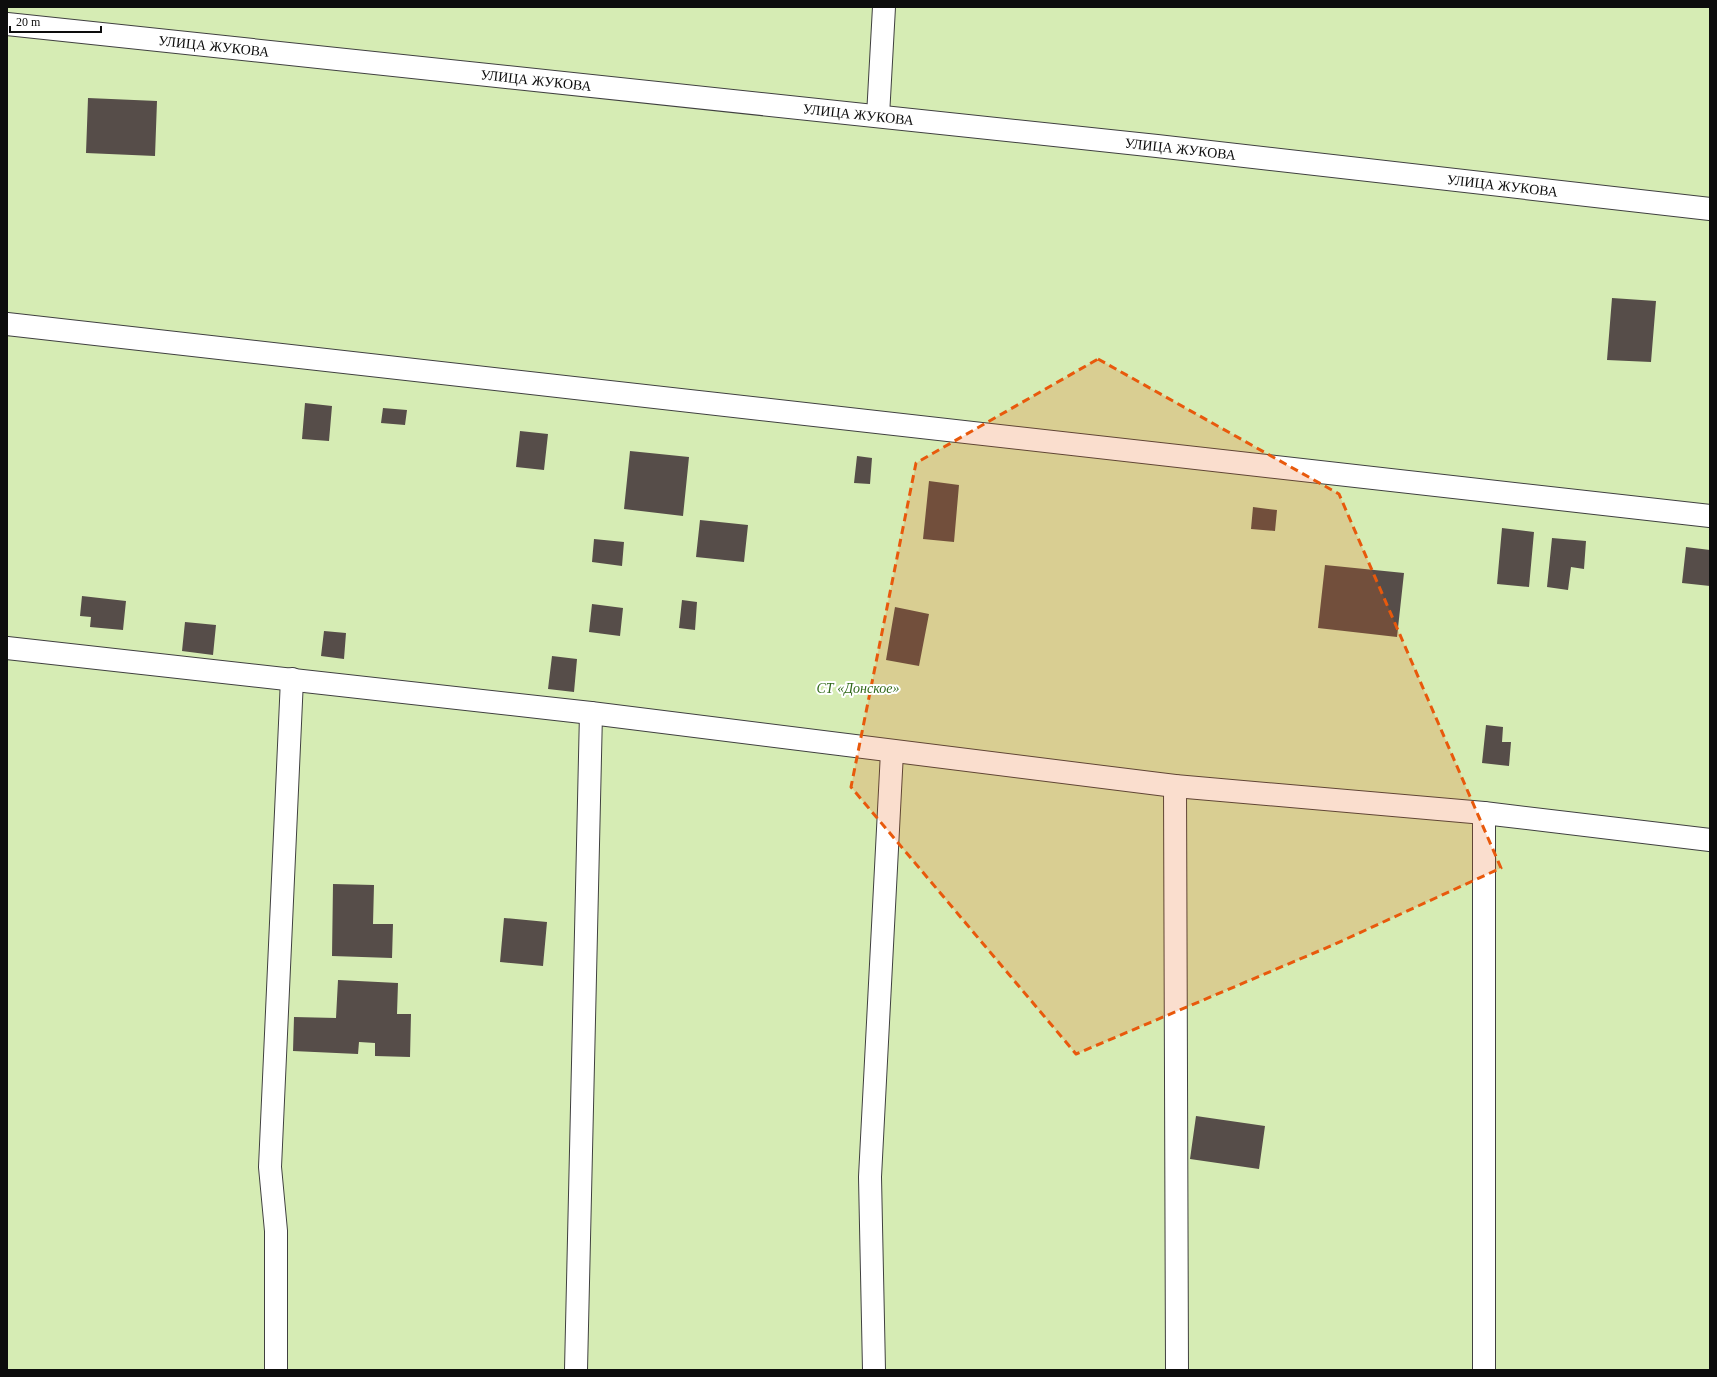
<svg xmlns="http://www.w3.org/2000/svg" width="1717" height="1377" viewBox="0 0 1717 1377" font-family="Georgia,serif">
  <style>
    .green { fill: #d6ecb4 }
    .building { fill: #564d49 }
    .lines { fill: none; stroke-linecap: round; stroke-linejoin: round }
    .minor-casing { stroke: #404040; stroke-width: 24 }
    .minor { stroke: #fff; stroke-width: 22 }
    .marked { fill: #e8590c; fill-opacity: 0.2; stroke: #e8590c; stroke-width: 3; stroke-dasharray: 8 5; stroke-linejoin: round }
    .labels { text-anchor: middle; stroke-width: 4; stroke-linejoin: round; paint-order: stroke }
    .street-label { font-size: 14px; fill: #0d0d0d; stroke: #fff }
    .park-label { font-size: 14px; font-style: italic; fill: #306919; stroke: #fff }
  </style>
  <rect width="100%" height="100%" fill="#fffaed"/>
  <path class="green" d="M 7,7 L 1710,7 L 1710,1370 L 7,1370 Z"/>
  <path class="building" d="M 88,98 L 157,101 L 155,156 L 86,153 Z
    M 1612,298 L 1656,301 L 1651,362 L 1607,360 Z
    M 305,403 L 332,406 L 329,441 L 302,439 Z
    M 383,408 L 407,410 L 405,425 L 381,423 Z
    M 520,431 L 548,434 L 544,470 L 516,467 Z
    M 630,451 L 689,457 L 683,516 L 624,509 Z
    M 857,456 L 872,458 L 870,484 L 854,483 Z
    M 929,481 L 959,485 L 954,542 L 923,539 Z
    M 1253,507 L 1277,510 L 1275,531 L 1251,529 Z
    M 700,520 L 748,525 L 744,562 L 696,557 Z
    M 1502,528 L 1534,532 L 1529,587 L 1497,584 Z
    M 1552,538 L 1586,541 L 1584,569 L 1571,567 L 1568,590 L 1547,587 Z
    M 594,539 L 624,542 L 622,566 L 592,562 Z
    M 1686,547 L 1710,550 L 1710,586 L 1682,583 Z
    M 1325,565 L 1404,573 L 1397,637 L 1318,628 Z
    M 82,596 L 126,601 L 123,630 L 90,627 L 91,617 L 80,616 Z
    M 682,600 L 697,602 L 695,630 L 679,628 Z
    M 592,604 L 623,608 L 620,636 L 589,632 Z
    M 895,607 L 929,614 L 919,666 L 886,660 Z
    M 185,622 L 216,625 L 213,655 L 182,651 Z
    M 324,631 L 346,633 L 344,659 L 321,656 Z
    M 552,656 L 577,659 L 574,692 L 548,689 Z
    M 1486,725 L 1503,727 L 1502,742 L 1511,742 L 1509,766 L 1482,763 Z
    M 333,884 L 374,885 L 373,924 L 393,924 L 392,958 L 332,956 Z
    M 504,918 L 547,922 L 543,966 L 500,962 Z
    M 338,980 L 398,983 L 397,1014 L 411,1014 L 410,1057 L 375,1056 L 375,1043 L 359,1042 L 358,1054 L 293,1051 L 294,1017 L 336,1018 Z
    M 1196,1116 L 1265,1126 L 1259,1169 L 1190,1159 Z"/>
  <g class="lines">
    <g class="minor-casing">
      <g id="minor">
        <path id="s1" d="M 7,24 L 1157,146 L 1710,209"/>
        <path d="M 878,116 L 884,7"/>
        <path d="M 7,324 L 1710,516"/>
        <path d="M 7,648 L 591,713 L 1175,786 L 1484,813 L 1710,840"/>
        <path d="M 1175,786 L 1177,1370"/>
        <path d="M 1484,813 L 1484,1370"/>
        <path d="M 276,1370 L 276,1231 L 270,1167 L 292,679"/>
        <path d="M 576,1370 L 591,713"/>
        <path d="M 874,1370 L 870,1177 L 892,752"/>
      </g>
    </g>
    <use href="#minor" class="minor"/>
  </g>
  <path class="marked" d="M 1098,359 L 1339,494 L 1501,868 L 1333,945 L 1076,1054 L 851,787 L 916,463 Z"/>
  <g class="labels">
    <g class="street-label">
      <text dy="5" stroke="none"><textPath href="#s1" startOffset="208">УЛИЦА ЖУКОВА</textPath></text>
      <text dy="5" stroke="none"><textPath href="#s1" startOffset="532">УЛИЦА ЖУКОВА</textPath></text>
      <text dy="5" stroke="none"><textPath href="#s1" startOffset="856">УЛИЦА ЖУКОВА</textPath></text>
      <text dy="5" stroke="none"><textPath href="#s1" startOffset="1180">УЛИЦА ЖУКОВА</textPath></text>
      <text dy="5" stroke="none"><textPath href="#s1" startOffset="1504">УЛИЦА ЖУКОВА</textPath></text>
    </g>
    <g class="park-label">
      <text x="858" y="693">СТ «Донское»</text>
    </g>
  </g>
  <rect width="1717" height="1377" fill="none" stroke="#0d0d0d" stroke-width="16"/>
  <path d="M10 26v6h91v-6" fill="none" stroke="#0d0d0d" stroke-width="2"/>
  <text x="16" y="26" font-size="12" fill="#0d0d0d" stroke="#ffffff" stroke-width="3" paint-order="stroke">20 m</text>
</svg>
